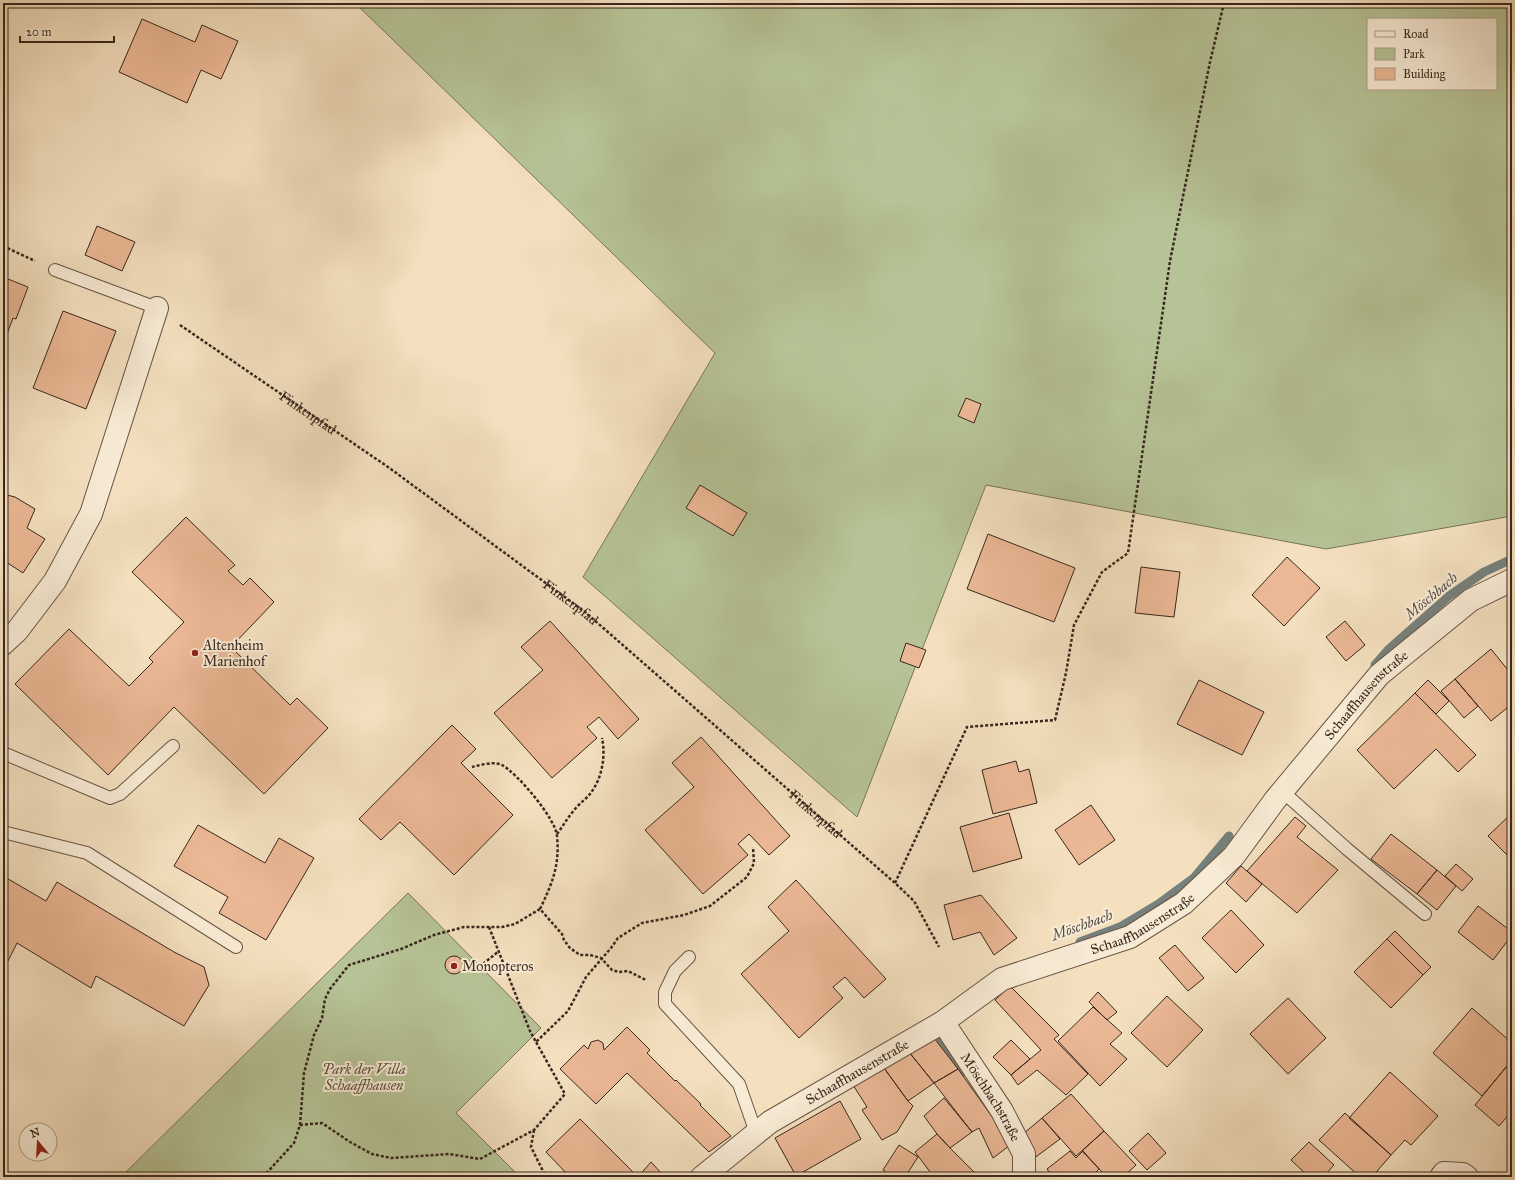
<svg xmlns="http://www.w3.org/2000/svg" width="1515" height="1180" viewBox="0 0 1515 1180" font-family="'IM FELL Great Primer',serif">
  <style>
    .green { fill: #b6c396; stroke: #78755a; fill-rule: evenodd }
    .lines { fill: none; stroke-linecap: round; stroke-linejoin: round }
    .stream { stroke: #76807c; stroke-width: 9 }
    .building { fill: #ebb895; stroke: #39271e }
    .service-casing { stroke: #685546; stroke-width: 14 }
    .minor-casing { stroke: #685546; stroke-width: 24 }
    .path { stroke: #39271e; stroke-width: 2.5; stroke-dasharray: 3 2; stroke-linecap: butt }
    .service { stroke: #f8ebd5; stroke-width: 12 }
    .minor { stroke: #f8ebd5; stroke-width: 22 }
    .poi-dot { fill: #8f2418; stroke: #f8ebd5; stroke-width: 1.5 }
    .labels { text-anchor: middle; stroke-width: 4; stroke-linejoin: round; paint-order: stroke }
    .street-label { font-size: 14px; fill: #39271e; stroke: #f8ebd5 }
    .poi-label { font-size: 14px; fill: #39271e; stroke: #f8ebd5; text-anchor: start }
    .park-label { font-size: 14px; font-style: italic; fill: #584e3c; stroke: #f8ebd5 }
    .water-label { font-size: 15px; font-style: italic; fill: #524c45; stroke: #f8ebd5 }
  </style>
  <rect width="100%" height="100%" fill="#f4e0bf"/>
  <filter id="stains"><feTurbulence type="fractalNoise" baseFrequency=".005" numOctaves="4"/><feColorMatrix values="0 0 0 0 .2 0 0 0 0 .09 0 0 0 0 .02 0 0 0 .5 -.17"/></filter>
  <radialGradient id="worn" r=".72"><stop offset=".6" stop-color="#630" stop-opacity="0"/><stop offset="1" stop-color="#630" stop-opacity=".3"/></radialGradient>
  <path class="green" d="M 355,3 L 1512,3 L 1512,516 L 1326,549 L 986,485 L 857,817 L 583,577 L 715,353 ZM 1368,19 L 1496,19 L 1496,89 L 1368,89 Z
    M 408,893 L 541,1028 L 456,1113 L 520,1177 L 121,1177 Z"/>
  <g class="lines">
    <path class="stream" d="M 1375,665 L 1389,649 L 1449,596 L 1484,572 L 1512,559
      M 1080,942 L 1120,927 L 1160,903 L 1194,878 L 1229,836
      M 941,1040 L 963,1072"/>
  </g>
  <path class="building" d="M 142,19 L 195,42 L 202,25 L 238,41 L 221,79 L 201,70 L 187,103 L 119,72 Z
    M 97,226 L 135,242 L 122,271 L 85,255 Z
    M 3,277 L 28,287 L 16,319 L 13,318 L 3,345 Z
    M 63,311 L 116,331 L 86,409 L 33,388 Z
    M 966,398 L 981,404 L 974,423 L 958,416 Z
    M 700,485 L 747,513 L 733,536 L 686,508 Z
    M 3,494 L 15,497 L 35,509 L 27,528 L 45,539 L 23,573 L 3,560 Z
    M 186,517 L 235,565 L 228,571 L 243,585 L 250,578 L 274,602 L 231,647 L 290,705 L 297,698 L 328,728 L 264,794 L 174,707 L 108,775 L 15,684 L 69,629 L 129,686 L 153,662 L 149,658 L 184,622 L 132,572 Z
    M 988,534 L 1075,568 L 1054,622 L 967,589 Z
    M 1287,557 L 1320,588 L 1284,626 L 1252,595 Z
    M 1141,567 L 1180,572 L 1174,617 L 1135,613 Z
    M 550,621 L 639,719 L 618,739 L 599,717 L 587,727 L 597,738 L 552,778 L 494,713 L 543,670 L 521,647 Z
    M 1345,621 L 1365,645 L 1346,661 L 1326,637 Z
    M 906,643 L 926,650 L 919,668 L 900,661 Z
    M 1491,649 L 1512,675 L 1512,704 L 1491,721 L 1455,679 Z
    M 1455,679 L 1478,706 L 1464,718 L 1441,691 Z
    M 1199,680 L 1264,712 L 1242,755 L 1177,724 Z
    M 1428,680 L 1449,701 L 1436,714 L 1415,693 Z
    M 1415,693 L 1476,755 L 1458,772 L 1436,749 L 1394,789 L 1357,750 Z
    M 452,725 L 476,749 L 461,763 L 513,815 L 454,875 L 400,822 L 381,840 L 359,819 Z
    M 701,737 L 790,836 L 769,855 L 749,834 L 738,844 L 748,855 L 703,894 L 645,830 L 694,787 L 672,763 Z
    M 1016,761 L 1019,772 L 1029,769 L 1037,803 L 993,814 L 982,770 Z
    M 1091,805 L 1115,840 L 1079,865 L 1055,830 Z
    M 1009,813 L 1022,858 L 973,872 L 960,827 Z
    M 1512,813 L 1512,860 L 1488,836 Z
    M 1295,817 L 1306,826 L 1297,837 L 1338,870 L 1297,913 L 1247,871 Z
    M 198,825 L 265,863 L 279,838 L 314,858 L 266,940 L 219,913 L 228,897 L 174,866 Z
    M 1391,834 L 1437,870 L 1417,894 L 1371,859 Z
    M 1456,864 L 1473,879 L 1462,891 L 1445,876 Z
    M 1241,866 L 1262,884 L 1246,902 L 1226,883 Z
    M 1437,870 L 1456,886 L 1437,910 L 1417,894 Z
    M 3,876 L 46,901 L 57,882 L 174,952 L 204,967 L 209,985 L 184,1026 L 96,976 L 91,988 L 17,943 L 8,961 L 3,959 Z
    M 796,880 L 886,979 L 864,998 L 845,977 L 833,987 L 843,998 L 799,1038 L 741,974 L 789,931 L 768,907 Z
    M 981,895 L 1017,938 L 994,955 L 980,932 L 953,940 L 944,905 Z
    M 1478,906 L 1512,932 L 1512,935 L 1493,960 L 1458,932 Z
    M 1231,910 L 1264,945 L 1236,973 L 1202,938 Z
    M 1395,931 L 1431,967 L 1423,975 L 1387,939 Z
    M 1387,939 L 1423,975 L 1391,1008 L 1354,972 Z
    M 1175,945 L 1204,978 L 1188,991 L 1159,958 Z
    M445 965a9 9 0 1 1 18 0a9 9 0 1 1-18 0Z
    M 1010,986 L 1059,1035 L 1054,1039 L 1088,1074 L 1066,1095 L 1037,1070 L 1018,1085 L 1011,1075 L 1041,1050 L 995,1000 Z
    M 1098,992 L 1117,1012 L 1107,1020 L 1089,1002 Z
    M 1167,996 L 1203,1030 L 1167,1067 L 1131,1033 Z
    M 1288,998 L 1326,1038 L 1288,1074 L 1250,1034 Z
    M 1093,1007 L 1122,1033 L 1110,1044 L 1127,1059 L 1100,1086 L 1058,1041 Z
    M 1472,1008 L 1512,1043 L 1512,1060 L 1482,1096 L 1433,1053 Z
    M 627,1027 L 650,1050 L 647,1053 L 675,1081 L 676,1080 L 701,1104 L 700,1105 L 731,1136 L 709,1152 L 627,1073 L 596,1104 L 560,1069 L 584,1045 L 588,1049 L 591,1042 L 598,1040 L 603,1043 L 604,1050 Z
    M 934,1038 L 958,1069 L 934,1083 L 909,1052 Z
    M 1011,1040 L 1030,1059 L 1011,1075 L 993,1057 Z
    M 909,1052 L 934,1083 L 908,1101 L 884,1068 Z
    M 1512,1060 L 1512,1111 L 1499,1126 L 1475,1105 Z
    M 884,1068 L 908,1101 L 913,1106 L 897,1132 L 882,1140 L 862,1110 L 867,1107 L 853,1085 Z
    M 958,1069 L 993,1118 L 1009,1146 L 993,1158 L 979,1128 L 972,1132 L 934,1083 Z
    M 1390,1072 L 1438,1116 L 1411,1145 L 1405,1140 L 1391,1155 L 1349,1118 Z
    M 1071,1094 L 1104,1131 L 1076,1156 L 1042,1118 Z
    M 944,1098 L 972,1132 L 950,1148 L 937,1134 L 924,1116 Z
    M 840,1101 L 861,1139 L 796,1176 L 775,1138 Z
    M 1345,1113 L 1391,1155 L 1372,1177 L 1360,1177 L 1319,1140 Z
    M 1042,1118 L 1060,1139 L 1033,1159 L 1023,1134 Z
    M 580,1119 L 638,1177 L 570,1177 L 546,1152 Z
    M 1104,1131 L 1136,1165 L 1123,1177 L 1107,1177 L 1082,1151 Z
    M 1148,1133 L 1166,1153 L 1147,1170 L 1129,1151 Z
    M 937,1134 L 950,1148 L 974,1172 L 968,1177 L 934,1177 L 915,1152 Z
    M 1309,1142 L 1334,1165 L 1323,1177 L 1309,1177 L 1291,1160 Z
    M 899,1145 L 918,1157 L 905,1177 L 893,1177 L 883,1170 Z
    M 1070,1151 L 1076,1158 L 1083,1151 L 1099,1169 L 1091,1177 L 1053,1177 L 1047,1169 Z
    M 651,1162 L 663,1175 L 661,1177 L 638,1177 Z"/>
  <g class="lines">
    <g class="service-casing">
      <path id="service" d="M 55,270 L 157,308
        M 3,753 L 110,798 L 120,794 L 173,746
        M 1282,791 L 1347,849 L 1425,914
        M 3,832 L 87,853 L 236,947
        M 689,957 L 675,971 L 665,992 L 665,1004 L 739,1084 L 756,1133"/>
    </g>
    <g class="minor-casing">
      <g id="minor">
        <path d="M 3,644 L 17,631 L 55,581 L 91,514 L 157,308"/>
        <path id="s2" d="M 943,1022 L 1002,1111 L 1024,1154 L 1024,1177"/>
        <path id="s3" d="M 702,1177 L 770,1122 L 943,1022 L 1002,979 L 1130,937 L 1184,903 L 1234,856 L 1275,800 L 1379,675 L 1471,600 L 1512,580"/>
        <path d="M 1441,1177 L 1444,1173 L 1463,1174 L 1467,1177"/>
      </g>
    </g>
    <g class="path">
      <path d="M 3,246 L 35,261"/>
      <path id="s1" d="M 180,325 L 388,467 L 585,612 L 895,883 L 914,901 L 939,947"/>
      <path d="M 472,767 C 481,765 493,761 502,765 C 517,773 556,819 557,836 C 560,865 552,884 540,909 L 562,934 L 564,940 L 570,948 L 580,955 L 590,955 L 601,958 L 612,970 L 619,972 L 628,971 L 646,980"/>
      <path d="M 557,834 C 563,826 568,817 575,809 C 580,803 586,799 590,794 C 602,779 606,756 602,738"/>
      <path d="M 895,883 L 967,727 L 1055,720 L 1066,673 L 1074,625 L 1102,572 L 1128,553 L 1170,261 L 1210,62 L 1224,3"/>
      <path d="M 489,927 L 530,1031 L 536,1042 L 568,1011 L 586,977 L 611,948 L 618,938 L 642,923 L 684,915 L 710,906 L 747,877 L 754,863 L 753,847"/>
      <path d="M 464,964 L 473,972 L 499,951"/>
      <path d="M 300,1125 L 322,1123 L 350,1142 L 372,1154 L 391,1158 L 449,1154 L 480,1159 L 534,1130 L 565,1094 L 536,1042"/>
      <path d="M 534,1130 L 531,1147 L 546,1177"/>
      <path d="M 263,1177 L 294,1143 L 300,1125 L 304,1073 L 314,1035 L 322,1018 L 325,999 L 330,989 L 349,965 L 401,949 L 434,935 L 464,927 L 502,927 L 515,924 L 540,909"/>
    </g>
    <use href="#service" class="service"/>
    <use href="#minor" class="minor"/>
  </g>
  <g class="poi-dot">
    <circle cx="195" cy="653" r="4"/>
    <circle cx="454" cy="966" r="4"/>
  </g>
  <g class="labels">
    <g class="street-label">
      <text dy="5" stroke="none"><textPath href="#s1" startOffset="155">Finkenpfad</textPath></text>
      <text dy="5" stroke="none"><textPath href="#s1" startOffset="479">Finkenpfad</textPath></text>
      <text dy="5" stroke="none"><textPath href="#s3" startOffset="836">Schaaffhausenstraße</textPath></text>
      <text dy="5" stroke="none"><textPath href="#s1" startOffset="803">Finkenpfad</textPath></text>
      <text dy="5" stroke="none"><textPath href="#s3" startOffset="512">Schaaffhausenstraße</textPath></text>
      <text dy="5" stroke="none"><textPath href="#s3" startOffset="188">Schaaffhausenstraße</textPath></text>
      <text dy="5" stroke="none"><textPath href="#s2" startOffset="89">Möschbachstraße</textPath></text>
    </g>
    <g class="poi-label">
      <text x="203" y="650">Altenheim<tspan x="203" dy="16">Marienhof</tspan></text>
      <text x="462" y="971">Monopteros</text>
    </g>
    <g class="park-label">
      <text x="364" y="1074">Park der Villa<tspan x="364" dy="16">Schaaffhausen</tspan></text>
    </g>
    <g class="water-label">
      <text transform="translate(1431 596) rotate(-40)" y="5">Möschbach</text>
      <text transform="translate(1082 925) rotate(-20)" y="5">Möschbach</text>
    </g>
  </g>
  <rect width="1515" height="1180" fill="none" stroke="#f4e0bf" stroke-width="16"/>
  <rect x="4" y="4" width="1507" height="1172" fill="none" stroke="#39271e" stroke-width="2"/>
  <rect x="8" y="8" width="1499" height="1164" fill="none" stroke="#39271e"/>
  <rect x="1367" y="18" width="130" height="72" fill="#f8ebd5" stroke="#ac9d8c"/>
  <rect x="1375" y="31" width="20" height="6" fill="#f8ebd5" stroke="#ac9d8c"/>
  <text x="1403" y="38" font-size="12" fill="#39271e">Road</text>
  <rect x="1375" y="48" width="20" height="12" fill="#b6c396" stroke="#ac9d8c"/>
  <text x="1403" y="58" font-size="12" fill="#39271e">Park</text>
  <rect x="1375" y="68" width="20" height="12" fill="#ebb895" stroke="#ac9d8c"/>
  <text x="1403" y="78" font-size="12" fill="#39271e">Building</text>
  <g transform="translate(38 1142) rotate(342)"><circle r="19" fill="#f8ebd5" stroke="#ac9d8c"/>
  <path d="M0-3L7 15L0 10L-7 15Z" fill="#8f2418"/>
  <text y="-6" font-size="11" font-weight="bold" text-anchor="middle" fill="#39271e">N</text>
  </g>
  <path d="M20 36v6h94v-6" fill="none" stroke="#39271e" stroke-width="2"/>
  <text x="26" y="36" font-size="12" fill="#39271e" stroke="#f8ebd5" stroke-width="3" paint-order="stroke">20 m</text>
  <rect width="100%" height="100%" filter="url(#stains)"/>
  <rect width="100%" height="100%" fill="url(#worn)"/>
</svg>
